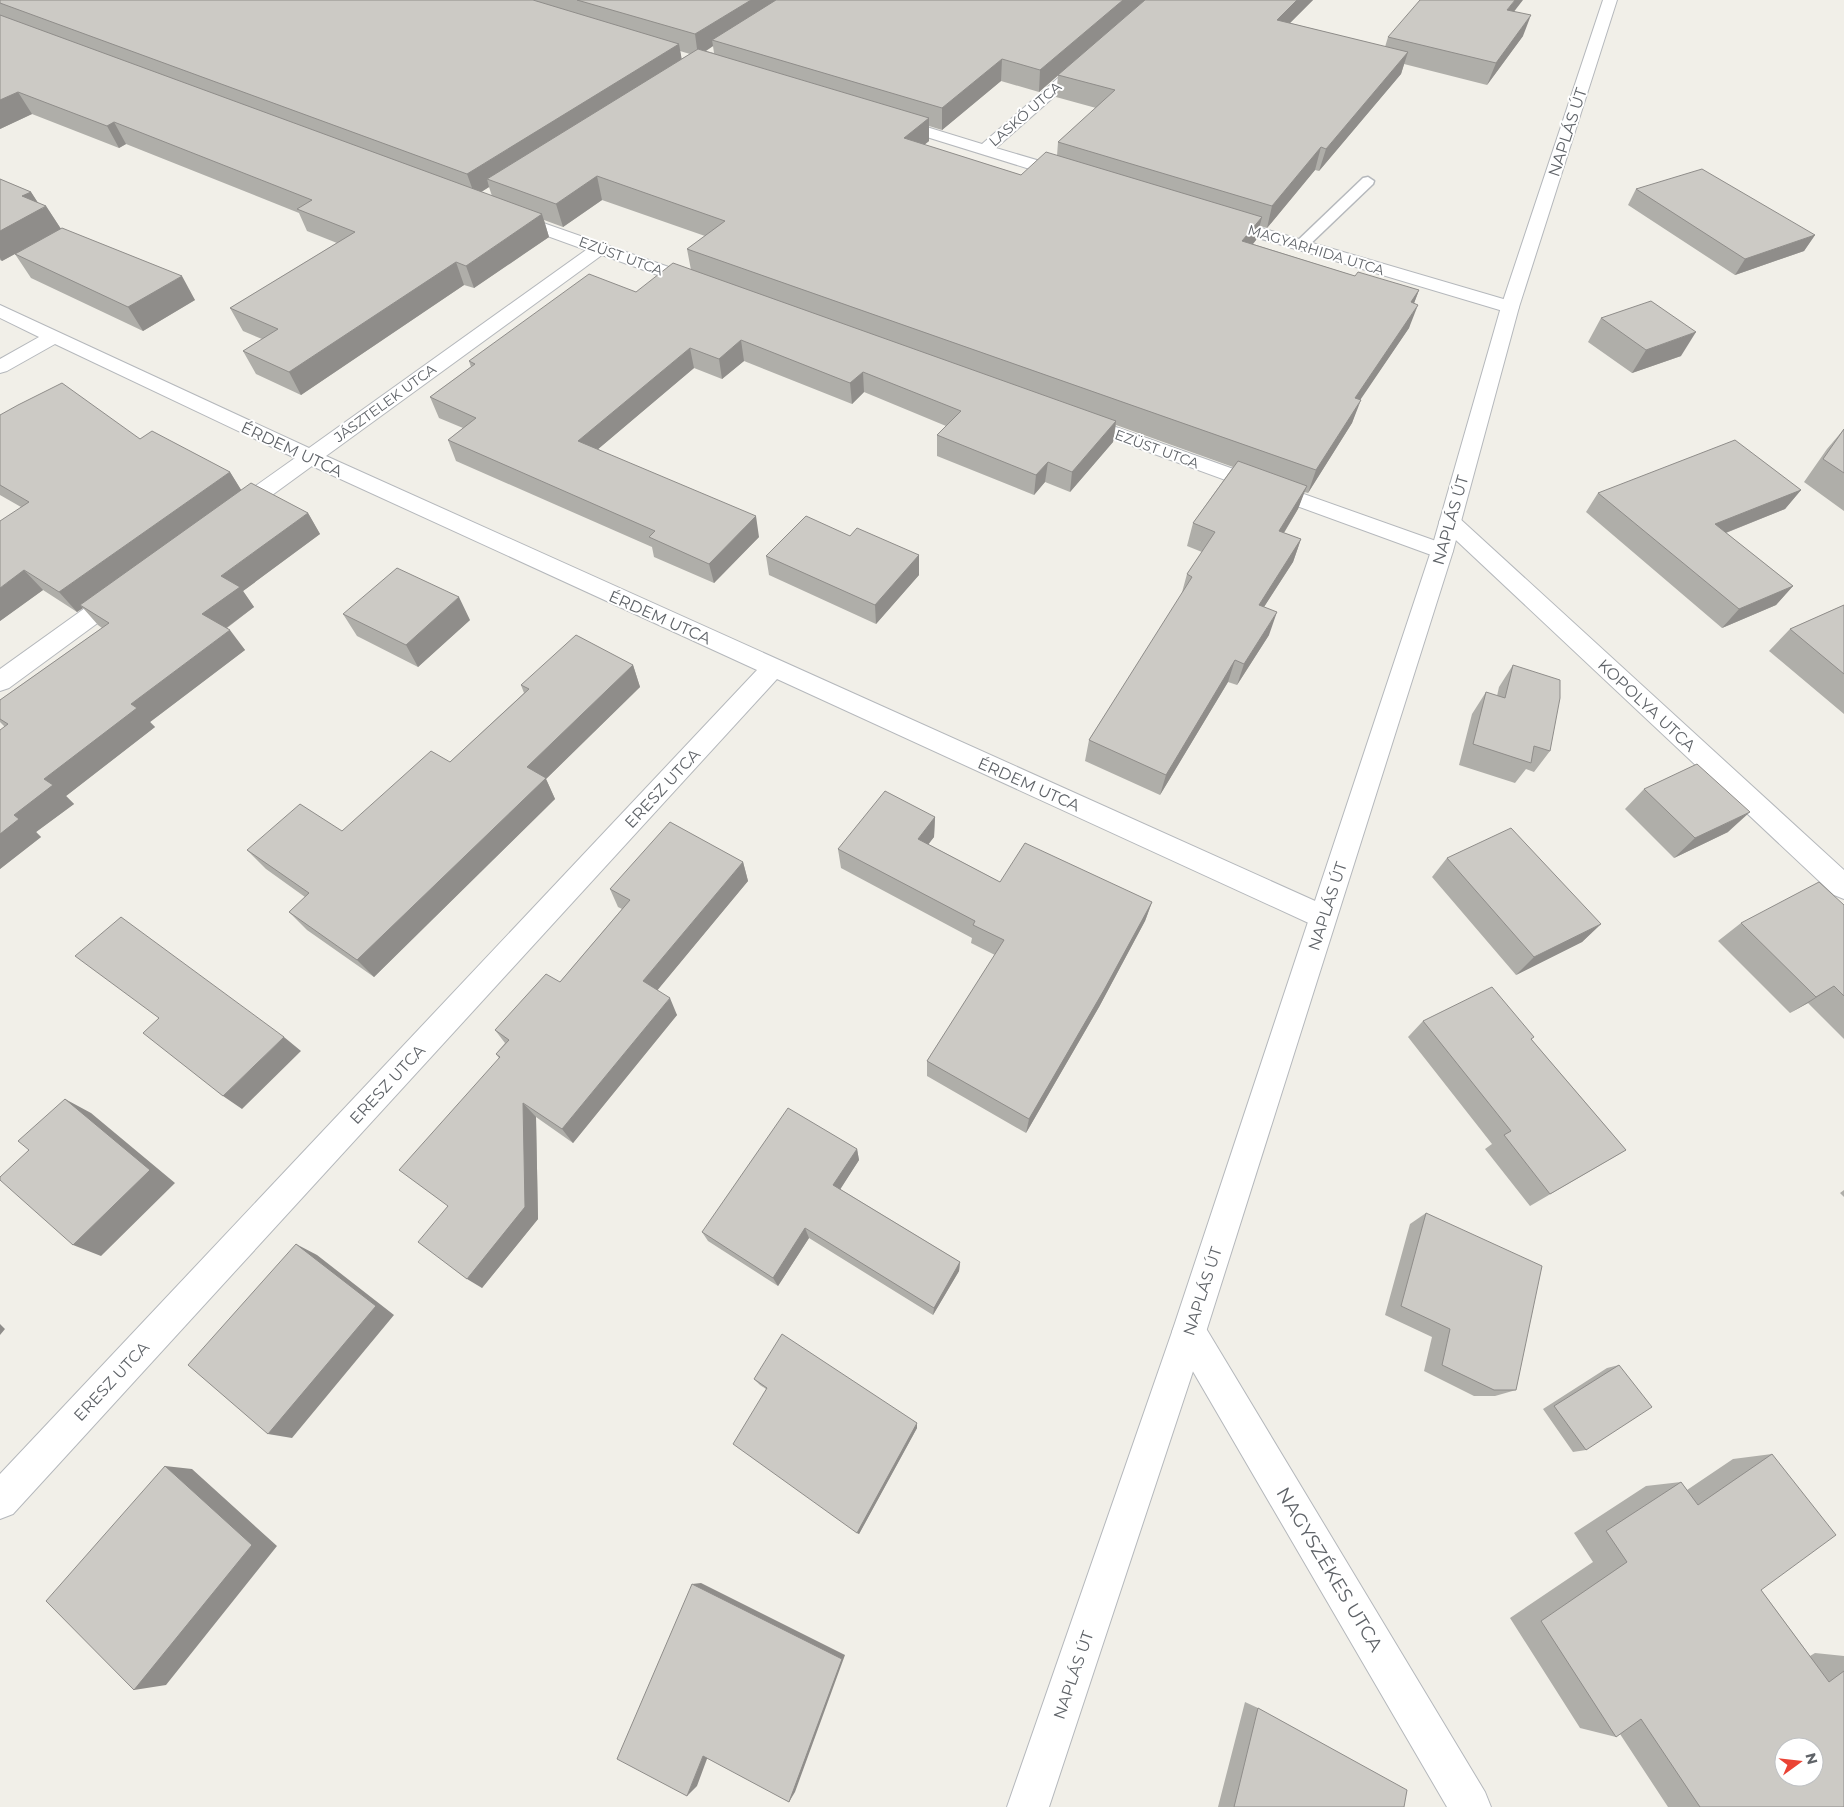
<svg xmlns="http://www.w3.org/2000/svg" width="1844" height="1807" viewBox="0 0 1844 1807" font-family="Montserrat,sans-serif">
  <style>
    .lines { fill: none; stroke-linecap: round; stroke-linejoin: round }
    .service-casing { stroke: #b5b8bc; stroke-width: 3 }
    .minor-casing { stroke: #b5b8bc; stroke-width: 2 }
    .tertiary-casing { stroke: #b5b8bc; stroke-width: 2 }
    .service { fill: #fff; fill-rule: evenodd }
    .minor { fill: #fff; fill-rule: evenodd }
    .tertiary { fill: #fff; fill-rule: evenodd }
    .wall { fill: #afaea9; fill-rule: evenodd }
    .shaded-wall { fill: #8f8d8a }
    .building { fill: #cccac5; stroke: #8f8d8a; fill-rule: evenodd }
    .labels { text-anchor: middle; stroke-width: 4; stroke-linejoin: round; paint-order: stroke }
    .far-street-label { font-size: 14px; fill: #5f6368; stroke: #fff }
    .street-label { font-size: 16px; fill: #5f6368; stroke: #fff }
    .near-street-label { font-size: 19px; fill: #5f6368; stroke: #fff }
  </style>
  <rect width="100%" height="100%" fill="#f1efe8"/>
  <g class="lines">
    <g class="service-casing">
      <path id="service" d="M 1368,177 L 1374,181 L 1373,184 L 1305,249 L 1295,249 L 1293,246 L 1295,243 L 1363,178 Z"/>
    </g>
    <g class="minor-casing">
      <path id="minor" d="M 1085,58 L 1090,59 L 1092,62 L 1090,65 L 996,148 L 1074,171 L 1076,175 L 1074,179 L 1062,179 L 888,125 L 886,122 L 888,119 L 894,117 L 982,144 L 1080,59 Z
        M 512,212 L 703,279 L 706,283 L 703,287 L 697,288 L 691,287 L 602,255 L 326,456 L 1333,909 L 1337,917 L 1333,925 L 1323,929 L 1313,925 L 777,679 L 13,1514 L 0,1519 L 0,1474 L 757,670 L 312,466 L 242,517 L 234,519 L 226,517 L 223,512 L 226,507 L 295,458 L 55,344 L 7,371 L 0,373 L 0,359 L 39,337 L 0,318 L 0,305 L 309,448 L 586,250 L 506,221 L 503,217 L 506,213 Z
        M 1224,217 L 1517,303 L 1519,307 L 1517,311 L 1510,313 L 1503,311 L 1218,226 L 1215,222 L 1218,218 Z
        M 1079,414 L 1450,546 L 1453,551 L 1450,556 L 1442,559 L 1434,556 L 1072,424 L 1069,420 L 1072,416 Z
        M 1450,515 L 1458,517 L 1844,870 L 1844,899 L 1834,895 L 1442,527 L 1439,522 L 1442,517 Z
        M 121,586 L 129,588 L 132,594 L 129,600 L 9,688 L 0,691 L 0,669 L 113,588 Z
        M 1189,1315 L 1201,1320 L 1485,1792 L 1491,1807 L 1447,1807 L 1177,1344 L 1172,1332 L 1177,1320 Z"/>
    </g>
    <g class="tertiary-casing">
      <path id="tertiary" d="M 1603,0 L 1617,0 L 1519,307 L 1453,551 L 1206,1332 L 1049,1807 L 1007,1807 L 1172,1332 L 1431,551 L 1501,307 Z"/>
    </g>
    <use href="#service" class="service"/>
    <use href="#minor" class="minor"/>
    <use href="#tertiary" class="tertiary"/>
  </g>
  <path class="wall" d="M 0,0 L 1313,0 L 1290,23 L 1385,47 L 1388,37 L 1514,12 L 1523,36 L 1487,85 L 1404,64 L 1401,74 L 1319,171 L 1315,170 L 1267,228 L 1260,226 L 1256,240 L 1253,244 L 1355,276 L 1419,290 L 1414,303 L 1409,328 L 1360,399 L 1352,423 L 1308,493 L 1304,492 L 1298,509 L 1284,533 L 1301,539 L 1293,562 L 1264,607 L 1269,635 L 1237,685 L 1228,682 L 1160,795 L 1085,761 L 1089,740 L 1181,596 L 1187,574 L 1202,552 L 1187,546 L 1193,523 L 1233,467 L 1116,425 L 1113,442 L 1070,492 L 1045,482 L 1034,495 L 937,456 L 937,435 L 946,426 L 864,392 L 852,404 L 744,361 L 722,379 L 694,368 L 598,449 L 759,537 L 714,583 L 654,557 L 652,547 L 456,461 L 448,440 L 463,428 L 439,418 L 430,397 L 471,367 L 469,361 L 691,270 L 687,249 L 705,236 L 602,200 L 563,227 L 544,220 L 549,237 L 474,288 L 464,285 L 301,395 L 256,374 L 243,351 L 262,339 L 243,331 L 230,308 L 337,243 L 307,231 L 299,213 L 126,144 L 119,148 L 32,114 L 0,129 ZM 713,46 L 714,53 L 706,51 ZM 680,51 L 690,54 L 681,59 ZM 1058,75 L 1056,97 L 1096,108 L 1058,142 L 1057,156 L 1021,175 L 924,145 L 929,141 L 929,126 L 942,130 L 1001,81 L 1039,92 ZM 489,187 L 492,196 L 481,192 Z
    M 0,179 L 31,192 L 38,203 L 46,206 L 61,229 L 195,300 L 143,331 L 31,278 L 15,254 L 57,231 L 2,261 L 0,260 Z
    M 1636,189 L 1815,235 L 1804,251 L 1735,275 L 1628,205 Z
    M 1601,318 L 1681,356 L 1632,373 L 1588,342 Z
    M 0,415 L 140,439 L 230,472 L 241,490 L 308,513 L 320,534 L 243,591 L 254,607 L 227,628 L 245,650 L 150,722 L 155,727 L 66,796 L 74,804 L 36,832 L 41,837 L 0,869 L 4,726 L 0,722 L 0,700 L 102,628 L 98,625 L 83,608 L 77,612 L 43,590 L 0,621 L 21,507 L 0,495 Z
    M 1844,429 L 1844,511 L 1804,482 L 1827,449 Z
    M 1801,490 L 1785,509 L 1726,533 L 1793,586 L 1776,605 L 1722,628 L 1586,512 L 1598,493 Z
    M 850,536 L 919,555 L 919,575 L 876,624 L 769,575 L 766,556 Z
    M 1844,605 L 1844,714 L 1769,651 L 1790,629 Z
    M 343,614 L 470,620 L 418,667 L 357,636 Z
    M 633,665 L 640,687 L 546,779 L 555,799 L 374,977 L 307,930 L 289,912 L 305,897 L 266,869 L 247,850 L 342,831 L 450,762 L 524,693 L 521,685 Z
    M 1513,665 L 1550,751 L 1534,772 L 1526,769 L 1515,783 L 1459,765 L 1472,714 L 1486,692 L 1497,696 L 1499,687 Z
    M 1644,789 L 1728,832 L 1674,858 L 1625,809 Z
    M 935,817 L 934,837 L 928,844 L 1000,882 L 1152,902 L 1145,921 L 1099,1007 L 1026,1133 L 927,1076 L 927,1061 L 995,955 L 971,943 L 972,938 L 841,868 L 838,849 Z
    M 1447,858 L 1601,924 L 1582,942 L 1516,975 L 1432,877 Z
    M 743,862 L 748,881 L 657,990 L 677,1015 L 573,1143 L 536,1117 L 538,1219 L 482,1288 L 448,1206 L 499,1058 L 496,1054 L 505,1043 L 495,1030 L 560,982 L 622,909 L 618,907 L 610,889 Z
    M 1844,905 L 1844,1039 L 1808,1003 L 1790,1013 L 1718,941 L 1741,923 Z
    M 1423,1021 L 1531,1039 L 1626,1150 L 1530,1206 L 1485,1149 L 1492,1144 L 1408,1037 Z
    M 857,1149 L 859,1160 L 840,1189 L 960,1262 L 959,1271 L 933,1315 L 809,1238 L 778,1286 L 708,1241 L 702,1232 Z
    M 1844,1190 L 1844,1197 L 1840,1193 Z
    M 1426,1213 L 1516,1390 L 1495,1396 L 1474,1396 L 1424,1371 L 1432,1337 L 1385,1315 L 1410,1224 Z
    M 1619,1365 L 1586,1450 L 1573,1452 L 1543,1409 L 1607,1368 Z
    M 754,1379 L 917,1428 L 859,1534 L 857,1533 L 766,1389 L 760,1385 Z
    M 1772,1454 L 1761,1590 L 1810,1656 L 1815,1653 L 1844,1656 L 1844,1807 L 1668,1807 L 1620,1734 L 1616,1737 L 1580,1728 L 1510,1618 L 1593,1562 L 1574,1533 L 1646,1486 L 1681,1482 L 1687,1490 L 1733,1459 Z
    M 1245,1702 L 1258,1708 L 1404,1807 L 1218,1807 Z"/>
  <path class="shaded-wall" d="M 751,0 L 786,0 L 712,40 L 713,46 L 698,56 L 695,34 Z
    M 1123,0 L 1145,0 L 1039,92 L 1040,70 Z
    M 1297,0 L 1313,0 L 1272,41 L 1277,20 Z
    M 1515,0 L 1523,0 L 1499,31 L 1507,10 Z
    M 1531,15 L 1523,36 L 1487,85 L 1496,63 Z
    M 679,44 L 683,66 L 487,179 L 489,187 L 475,196 L 467,174 Z
    M 1408,52 L 1401,74 L 1319,171 L 1326,149 Z
    M 1002,59 L 1001,81 L 942,130 L 942,108 Z
    M 18,92 L 32,114 L 0,129 L 0,100 Z
    M 929,118 L 929,141 L 904,161 L 904,138 Z
    M 114,122 L 126,144 L 119,148 L 107,126 Z
    M 1321,147 L 1315,170 L 1267,228 L 1272,206 Z
    M 597,176 L 602,200 L 563,227 L 556,204 Z
    M 31,192 L 42,209 L 46,206 L 61,229 L 2,261 L 0,258 L 0,231 L 22,196 Z
    M 542,214 L 549,237 L 474,288 L 466,266 Z
    M 1262,217 L 1256,240 L 1237,264 L 1242,241 Z
    M 1815,235 L 1804,251 L 1735,275 L 1745,259 Z
    M 456,262 L 464,285 L 301,395 L 289,372 Z
    M 182,276 L 195,300 L 143,331 L 128,307 Z
    M 1419,290 L 1410,314 L 1411,302 Z
    M 1418,305 L 1409,328 L 1346,421 L 1355,398 Z
    M 1696,332 L 1681,356 L 1632,373 L 1646,350 Z
    M 741,340 L 744,361 L 722,379 L 719,359 Z
    M 690,348 L 694,368 L 584,461 L 578,441 Z
    M 863,372 L 864,392 L 852,404 L 850,383 Z
    M 1361,400 L 1352,423 L 1308,493 L 1316,470 Z
    M 1116,421 L 1113,442 L 1070,492 L 1072,472 Z
    M 1048,462 L 1045,482 L 1034,495 L 1036,475 Z
    M 230,472 L 243,493 L 80,605 L 83,608 L 77,612 L 59,592 Z
    M 1307,486 L 1298,509 L 1271,554 L 1279,531 Z
    M 1801,490 L 1785,509 L 1700,543 L 1715,524 Z
    M 308,513 L 320,534 L 243,591 L 254,607 L 218,634 L 202,614 L 221,576 Z
    M 756,516 L 759,537 L 714,583 L 709,564 Z
    M 1301,539 L 1293,562 L 1251,627 L 1259,605 Z
    M 919,555 L 919,575 L 876,624 L 875,605 Z
    M 24,570 L 43,590 L 0,621 L 0,588 Z
    M 1793,586 L 1776,605 L 1722,628 L 1739,609 Z
    M 459,597 L 470,620 L 418,667 L 406,645 Z
    M 1277,612 L 1269,635 L 1237,685 L 1244,664 Z
    M 230,630 L 245,650 L 150,722 L 155,727 L 66,796 L 74,804 L 36,832 L 41,837 L 0,869 L 0,834 L 14,815 L 44,779 L 131,704 Z
    M 1235,660 L 1228,682 L 1160,795 L 1166,775 Z
    M 633,665 L 640,687 L 546,779 L 555,799 L 374,977 L 357,960 L 527,767 Z
    M 1750,812 L 1728,832 L 1674,858 L 1695,838 Z
    M 935,817 L 934,837 L 918,858 L 918,839 Z
    M 743,862 L 748,881 L 651,998 L 643,981 Z
    M 1152,902 L 1145,921 L 1099,1007 L 1026,1133 L 1029,1119 Z
    M 1601,924 L 1582,942 L 1516,975 L 1534,957 Z
    M 1834,986 L 1808,1003 L 1790,1013 L 1816,997 Z
    M 670,998 L 677,1015 L 573,1143 L 562,1129 Z
    M 284,1037 L 301,1051 L 242,1109 L 223,1096 Z
    M 65,1099 L 91,1113 L 175,1183 L 101,1256 L 73,1245 Z
    M 523,1103 L 536,1117 L 538,1219 L 482,1288 L 467,1279 Z
    M 857,1149 L 859,1160 L 836,1196 L 833,1185 Z
    M 805,1228 L 809,1238 L 778,1286 L 773,1278 Z
    M 296,1244 L 317,1255 L 394,1315 L 292,1438 L 268,1434 Z
    M 960,1262 L 959,1271 L 933,1315 L 934,1308 Z
    M 0,1324 L 5,1329 L 0,1335 Z
    M 917,1423 L 917,1428 L 859,1534 L 857,1533 Z
    M 165,1466 L 192,1469 L 277,1546 L 166,1685 L 134,1690 Z
    M 701,1583 L 845,1655 L 795,1792 L 789,1802 L 692,1584 Z
    M 711,1748 L 697,1786 L 687,1796 L 703,1756 Z"/>
  <path class="building" d="M 0,0 L 533,0 L 679,44 L 467,174 L 0,3 Z
    M 577,0 L 751,0 L 695,34 Z
    M 776,0 L 1123,0 L 1040,70 L 1002,59 L 942,108 L 712,40 Z
    M 1145,0 L 1297,0 L 1277,20 L 1408,52 L 1326,149 L 1321,147 L 1272,206 L 1058,142 L 1115,90 L 1058,75 Z
    M 1420,0 L 1515,0 L 1507,10 L 1531,15 L 1496,63 L 1388,37 Z
    M 0,15 L 542,214 L 466,266 L 456,262 L 289,372 L 243,351 L 278,329 L 230,308 L 355,232 L 297,209 L 312,200 L 114,122 L 107,126 L 18,92 L 0,100 Z
    M 698,49 L 929,118 L 904,138 L 1021,175 L 1046,152 L 1262,217 L 1242,241 L 1355,276 L 1358,272 L 1419,290 L 1411,302 L 1418,305 L 1355,398 L 1361,400 L 1316,470 L 687,249 L 725,221 L 597,176 L 556,204 L 487,179 Z
    M 1702,169 L 1815,235 L 1745,259 L 1636,189 Z
    M 0,179 L 31,192 L 22,196 L 46,206 L 0,231 Z
    M 62,228 L 182,276 L 128,307 L 15,254 Z
    M 673,263 L 1116,421 L 1072,472 L 1048,462 L 1036,475 L 937,435 L 961,411 L 863,372 L 850,383 L 741,340 L 719,359 L 690,348 L 578,441 L 756,516 L 709,564 L 649,537 L 655,531 L 448,440 L 476,418 L 430,397 L 475,364 L 469,361 L 589,274 L 636,292 Z
    M 1651,301 L 1696,332 L 1646,350 L 1601,318 Z
    M 62,383 L 140,439 L 152,431 L 230,472 L 59,592 L 24,570 L 0,588 L 0,521 L 29,502 L 0,485 L 0,415 L 18,405 Z
    M 1844,429 L 1844,473 L 1823,459 Z
    M 1735,440 L 1801,490 L 1715,524 L 1793,586 L 1739,609 L 1598,493 Z
    M 1238,461 L 1307,486 L 1279,531 L 1301,539 L 1259,605 L 1277,612 L 1244,664 L 1235,660 L 1166,775 L 1089,740 L 1192,577 L 1187,574 L 1215,532 L 1193,523 Z
    M 251,483 L 308,513 L 221,576 L 240,587 L 202,614 L 230,630 L 131,704 L 137,708 L 44,779 L 53,785 L 14,815 L 19,819 L 0,834 L 0,730 L 8,724 L 0,719 L 0,700 L 109,623 L 80,605 Z
    M 806,516 L 850,536 L 857,528 L 919,555 L 875,605 L 766,556 Z
    M 397,568 L 459,597 L 406,645 L 343,614 Z
    M 1844,605 L 1844,674 L 1790,629 Z
    M 576,635 L 633,665 L 527,767 L 546,778 L 357,960 L 289,912 L 309,893 L 247,850 L 300,804 L 342,831 L 431,751 L 450,762 L 529,689 L 521,685 Z
    M 1513,665 L 1560,680 L 1560,698 L 1550,751 L 1534,746 L 1531,763 L 1473,744 L 1486,692 L 1505,698 Z
    M 1697,764 L 1750,812 L 1695,838 L 1644,789 Z
    M 885,791 L 935,817 L 918,839 L 1000,882 L 1025,843 L 1152,902 L 1104,990 L 1029,1119 L 927,1061 L 1004,940 L 973,925 L 975,921 L 838,849 Z
    M 670,822 L 743,862 L 643,981 L 670,998 L 562,1129 L 523,1103 L 525,1207 L 467,1279 L 418,1242 L 448,1206 L 399,1170 L 500,1057 L 496,1054 L 509,1040 L 495,1030 L 546,974 L 560,982 L 630,900 L 610,889 Z
    M 1511,828 L 1601,924 L 1534,957 L 1447,858 Z
    M 1819,882 L 1844,905 L 1844,996 L 1834,986 L 1816,997 L 1741,923 Z
    M 121,917 L 284,1037 L 223,1096 L 143,1033 L 159,1018 L 75,956 Z
    M 1492,987 L 1534,1037 L 1531,1039 L 1626,1150 L 1550,1194 L 1504,1135 L 1511,1131 L 1423,1021 Z
    M 65,1099 L 150,1170 L 73,1245 L 0,1180 L 0,1177 L 29,1150 L 18,1141 Z
    M 788,1108 L 857,1149 L 833,1185 L 960,1262 L 934,1308 L 805,1228 L 773,1278 L 702,1232 Z
    M 1426,1213 L 1542,1266 L 1516,1390 L 1494,1390 L 1442,1365 L 1450,1329 L 1401,1306 Z
    M 296,1244 L 376,1306 L 268,1434 L 188,1365 Z
    M 782,1334 L 917,1423 L 857,1533 L 733,1444 L 767,1388 L 754,1379 Z
    M 1619,1365 L 1652,1407 L 1586,1450 L 1554,1406 Z
    M 1772,1454 L 1836,1535 L 1761,1590 L 1829,1682 L 1844,1671 L 1844,1807 L 1700,1807 L 1641,1719 L 1616,1737 L 1541,1621 L 1627,1562 L 1606,1531 L 1681,1482 L 1698,1505 ZM 1784,1747 L 1814,1747 L 1814,1777 L 1784,1777 Z
    M 165,1466 L 252,1545 L 134,1690 L 46,1601 Z
    M 692,1584 L 842,1659 L 789,1802 L 703,1756 L 687,1796 L 617,1759 Z
    M 1258,1708 L 1407,1790 L 1404,1807 L 1234,1807 Z"/>
  <g class="labels">
    <g class="far-street-label">
      <text transform="translate(1025 114) rotate(-41)" y="5">LASKÓ UTCA</text>
      <text transform="translate(1316 250) rotate(17)" y="5">MAGYARHIDA UTCA</text>
      <text transform="translate(621 256) rotate(20)" y="5">EZÜST UTCA</text>
      <text transform="translate(385 403) rotate(-36)" y="5">JÁSZTELEK UTCA</text>
      <text transform="translate(1157 449) rotate(20)" y="5">EZÜST UTCA</text>
    </g>
    <g class="street-label">
      <text transform="translate(1567 132) rotate(-72)" y="6">NAPLÁS ÚT</text>
      <text transform="translate(292 449) rotate(25)" y="6">ÉRDEM UTCA</text>
      <text transform="translate(1450 520) rotate(-74)" y="6">NAPLÁS ÚT</text>
      <text transform="translate(660 617) rotate(24)" y="6">ÉRDEM UTCA</text>
      <text transform="translate(1647 705) rotate(43)" y="6">KOPOLYA UTCA</text>
      <text transform="translate(1029 784) rotate(24)" y="6">ÉRDEM UTCA</text>
      <text transform="translate(662 788) rotate(-47)" y="6">ERESZ UTCA</text>
      <text transform="translate(1327 906) rotate(-72)" y="6">NAPLÁS ÚT</text>
      <text transform="translate(387 1084) rotate(-47)" y="6">ERESZ UTCA</text>
      <text transform="translate(1202 1291) rotate(-72)" y="6">NAPLÁS ÚT</text>
      <text transform="translate(111 1381) rotate(-47)" y="6">ERESZ UTCA</text>
      <text transform="translate(1073 1675) rotate(-71)" y="6">NAPLÁS ÚT</text>
    </g>
    <g class="near-street-label">
      <text transform="translate(1330 1569) rotate(59)" y="7">NAGYSZÉKES UTCA</text>
    </g>
  </g>
  <g transform="translate(1799 1762) rotate(75)"><circle r="24" fill="#ffffff" stroke="#bfc1c3"/>
  <path d="M0-4L9 19L0 12L-9 19Z" fill="#ea4335"/>
  <text y="-8" font-size="14" font-weight="bold" text-anchor="middle" fill="#5f6368">N</text>
  </g>
</svg>
